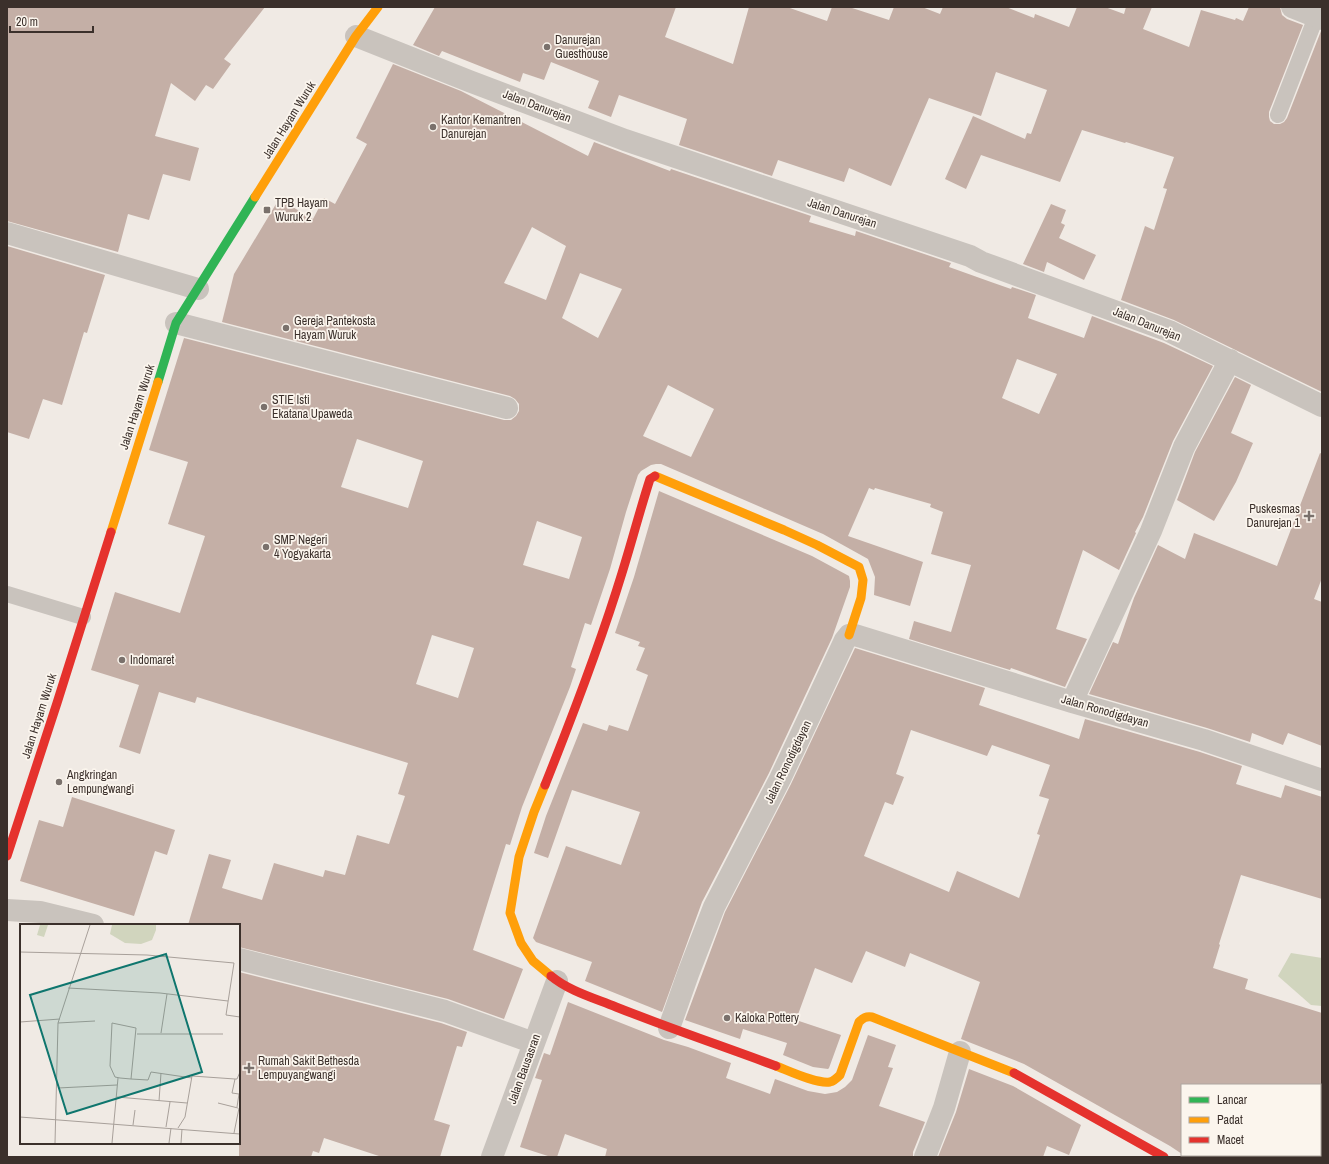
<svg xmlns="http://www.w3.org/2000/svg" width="1329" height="1164" viewBox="0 0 1329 1164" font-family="'Archivo Narrow',sans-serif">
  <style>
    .green { fill: #d1d5be }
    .building { fill: #c4afa6; fill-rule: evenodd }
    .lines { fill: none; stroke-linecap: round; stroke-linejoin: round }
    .lane { stroke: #c9c3bd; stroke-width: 16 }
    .street { stroke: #c9c3bd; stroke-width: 22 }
    .fast { stroke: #30b455; stroke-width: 9 }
    .slow { stroke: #ff9f0a; stroke-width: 9 }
    .jam { stroke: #e5322d; stroke-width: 9 }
    .poi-dot { fill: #7a716c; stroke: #fbf5ed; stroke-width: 1.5 }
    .labels { text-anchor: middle; stroke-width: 3.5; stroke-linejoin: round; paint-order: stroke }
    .poi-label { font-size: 12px; fill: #3b302b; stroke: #fbf5ed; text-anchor: start }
    .street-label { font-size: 12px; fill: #3b302b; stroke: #fbf5ed }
    .inset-road { fill: none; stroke: #a8a09a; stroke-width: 1 }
    .view { fill: #0f766e; fill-opacity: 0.15; stroke: #0f766e; stroke-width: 2 }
    .inset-edge { fill: none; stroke: #3b302b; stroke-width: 2 }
  </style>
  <rect width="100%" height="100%" fill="#f0eae4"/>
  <path class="green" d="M 1291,953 L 1322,958 L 1322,1006 L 1311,1005 L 1278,976 Z"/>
  <path class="building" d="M 7,7 L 265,7 L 224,59 L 231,64 L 213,89 L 206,85 L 195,101 L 171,83 L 155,136 L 199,148 L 190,181 L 163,174 L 149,220 L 128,214 L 118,252 L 7,221 Z
    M 435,7 L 676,7 L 665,37 L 733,64 L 749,7 L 787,7 L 827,21 L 832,7 L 849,7 L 889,20 L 894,7 L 922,7 L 940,14 L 943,7 L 1006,7 L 1034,18 L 1035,14 L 1069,27 L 1077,7 L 1105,7 L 1124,14 L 1126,7 L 1152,7 L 1143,29 L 1189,47 L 1201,10 L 1235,20 L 1236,18 L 1243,21 L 1249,7 L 1280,7 L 1282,15 L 1287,19 L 1303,25 L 1269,112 L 1269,117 L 1270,121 L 1274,124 L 1280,124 L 1284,122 L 1287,118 L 1321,31 L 1322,31 L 1322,392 L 1174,320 L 1121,300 L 1145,226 L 1154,230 L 1167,189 L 1163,188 L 1174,157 L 1126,142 L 1125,143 L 1082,130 L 1060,182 L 981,155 L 966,189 L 945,179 L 973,116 L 1025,139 L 1027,133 L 1031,134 L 1047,90 L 996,72 L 981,116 L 929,98 L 891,186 L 849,168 L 844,182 L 778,160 L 772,176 L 679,145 L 687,119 L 619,95 L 611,117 L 588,108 L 599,81 L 551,62 L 544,80 L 523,73 L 520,82 L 442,51 L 439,56 L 413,45 Z
    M 393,64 L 461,91 L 588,156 L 594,142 L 670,171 L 671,169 L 811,216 L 809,222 L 855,236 L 856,231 L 951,263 L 949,267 L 991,282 L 1011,289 L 1012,287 L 1036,295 L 1028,318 L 1084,338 L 1092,316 L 1164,343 L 1213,366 L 1173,441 L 1143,517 L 1135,532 L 1136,533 L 1119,570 L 1083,550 L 1056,629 L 1087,639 L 1065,687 L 1011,668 L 1010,670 L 909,639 L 914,621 L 951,632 L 971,565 L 931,554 L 943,512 L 930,507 L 931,504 L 875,488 L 874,490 L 869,488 L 848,536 L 923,562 L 910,606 L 874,595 L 875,577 L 868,559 L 823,534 L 661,464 L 656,464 L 651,465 L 641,471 L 638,475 L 626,512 L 610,569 L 591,625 L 585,623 L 571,667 L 576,669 L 570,687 L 522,807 L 510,845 L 506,844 L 473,950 L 523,969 L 504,1019 L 448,999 L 239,947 L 239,925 L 188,925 L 209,854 L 231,860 L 222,888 L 262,900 L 274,863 L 323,877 L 325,870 L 345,875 L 357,835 L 389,844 L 405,796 L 398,794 L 408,763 L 197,697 L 195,703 L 159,692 L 140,754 L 119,747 L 139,685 L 91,670 L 115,592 L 180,613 L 205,536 L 168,524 L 188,462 L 149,450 L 184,338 L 504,420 L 511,420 L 516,416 L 519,411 L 519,404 L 515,399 L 510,396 L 222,322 L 234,274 L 279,199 L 313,219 L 324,198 L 335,204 L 367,144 L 356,138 ZM 532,227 L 566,246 L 546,300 L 504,283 ZM 580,273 L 622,289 L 598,338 L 562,318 ZM 1017,359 L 1057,374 L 1039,414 L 1002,398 ZM 668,385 L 714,409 L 691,457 L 643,436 ZM 357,439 L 423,461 L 408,508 L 341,487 ZM 537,521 L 582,537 L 569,579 L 523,565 ZM 432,635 L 474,648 L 458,698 L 416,684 Z
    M 1051,204 L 1066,210 L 1061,223 L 1065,225 L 1059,238 L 1096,255 L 1084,280 L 1047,262 L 1044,272 L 1023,264 Z
    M 7,246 L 105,275 L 87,333 L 84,332 L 62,405 L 43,399 L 29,439 L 7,432 Z
    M 1235,377 L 1251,385 L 1231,433 L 1253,443 L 1236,482 L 1214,521 L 1177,500 L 1195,452 Z
    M 1320,453 L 1322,454 L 1322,578 L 1314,599 L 1322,602 L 1322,746 L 1288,733 L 1283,745 L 1252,733 L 1250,742 L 1207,728 L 1089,694 L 1113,642 L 1118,644 L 1134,598 L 1158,545 L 1185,559 L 1194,533 L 1277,566 Z
    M 659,491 L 812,556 L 849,576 L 850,581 L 850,587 L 832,638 L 769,773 L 702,902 L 662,1012 L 585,981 L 592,962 L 536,942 L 533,938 L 566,846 L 621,865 L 640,812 L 572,790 L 548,858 L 534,853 L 546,816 L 583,723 L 607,731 L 609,725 L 628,731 L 648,675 L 636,670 L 645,648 L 638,646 L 640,642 L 615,633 L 634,577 Z
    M 855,648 L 985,688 L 979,705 L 1079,739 L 1085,719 L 1200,752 L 1242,766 L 1236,784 L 1281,798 L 1285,785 L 1322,797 L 1322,899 L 1241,875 L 1219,944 L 1220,945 L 1213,968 L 1248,979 L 1245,989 L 1322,1013 L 1322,1085 L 1182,1085 L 1182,1154 L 1170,1146 L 1024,1064 L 961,1039 L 980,982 L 910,953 L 905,967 L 866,951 L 852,983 L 815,968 L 796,1020 L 841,1035 L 829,1068 L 828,1069 L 813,1067 L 783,1055 L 787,1043 L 743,1029 L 740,1039 L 685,1020 L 725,912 L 791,784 ZM 911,730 L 987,756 L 992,745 L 1050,765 L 1039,796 L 1049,799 L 1037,834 L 1040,835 L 1019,898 L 957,871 L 949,892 L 864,856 L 885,802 L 893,805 L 904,777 L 896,774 Z
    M 72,797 L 175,830 L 167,855 L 155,851 L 134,916 L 20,881 L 39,820 L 63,827 Z
    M 239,972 L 441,1023 L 467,1032 L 462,1047 L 457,1046 L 434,1120 L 450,1125 L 440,1157 L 382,1157 L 324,1138 L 319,1153 L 313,1151 L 311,1157 L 239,1157 Z
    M 568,1002 L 664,1040 L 688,1047 L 731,1063 L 726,1078 L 770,1094 L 775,1079 L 808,1091 L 825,1094 L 837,1092 L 845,1087 L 852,1080 L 868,1035 L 896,1045 L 888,1067 L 893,1068 L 879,1106 L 925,1122 L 913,1152 L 913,1157 L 605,1157 L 607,1149 L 565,1134 L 557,1157 L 551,1157 L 520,1147 L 542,1080 L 535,1078 L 544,1053 L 550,1055 Z
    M 969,1069 L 1013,1086 L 1081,1125 L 1069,1155 L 1047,1146 L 1043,1157 L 938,1157 L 956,1112 Z"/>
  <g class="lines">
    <path class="lane" d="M 1278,115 L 1316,17
      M 7,594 L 83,617"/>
    <path class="street" d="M 1292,7 L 1322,19
      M 356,36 L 469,81 L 625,140 L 970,256 L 981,262 L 1169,331 L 1322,406
      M 7,233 L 198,289
      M 176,323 L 507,408
      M 1072,702 L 1151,531 L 1184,447 L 1230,360
      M 7,910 L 40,912 L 93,925
      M 239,959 L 445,1011 L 534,1043
      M 669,1028 L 688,974 L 714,907 L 780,779 L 813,709 L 845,640 L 849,635 L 855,635 L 1072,702 L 1204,740 L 1322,780
      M 492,1157 L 557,981
      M 925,1157 L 944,1108 L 960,1052"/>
    <path class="fast" d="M 158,382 L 176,323 L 255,197"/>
    <path class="slow" d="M 255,197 L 356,36 L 378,7
      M 655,476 L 784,530 L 817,545 L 859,567 L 863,580 L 861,598 L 849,635
      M 111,532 L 158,382
      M 545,785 L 534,812 L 519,857 L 510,913 L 521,943 L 533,961 L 551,976
      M 776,1066 C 789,1071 816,1084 830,1082 C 834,1081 837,1078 840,1075 L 859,1022 C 863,1018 866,1016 872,1017 L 1014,1073"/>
    <path class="jam" d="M 545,785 C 573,715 600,645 622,573 C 632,541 640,510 650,479 L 655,476
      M 7,856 L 57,703 L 111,532
      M 551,976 C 569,991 594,998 616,1007 C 669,1028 722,1046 776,1066
      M 1014,1073 L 1164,1157"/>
  </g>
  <g class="poi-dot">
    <circle cx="547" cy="47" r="4"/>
    <circle cx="433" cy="127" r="4"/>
    <rect x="263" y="206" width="8" height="8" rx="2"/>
    <circle cx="286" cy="328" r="4"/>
    <circle cx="264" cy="407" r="4"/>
    <path d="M1307 510h4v4h4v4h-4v4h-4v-4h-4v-4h4z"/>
    <circle cx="266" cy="547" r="4"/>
    <circle cx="122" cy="660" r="4"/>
    <circle cx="59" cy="782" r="4"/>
    <circle cx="727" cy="1018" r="4"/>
    <path d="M247 1062h4v4h4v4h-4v4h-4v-4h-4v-4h4z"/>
  </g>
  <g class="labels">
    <g class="poi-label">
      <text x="555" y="44">Danurejan<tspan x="555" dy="14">Guesthouse</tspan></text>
      <text x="441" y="124">Kantor Kemantren<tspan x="441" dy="14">Danurejan</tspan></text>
      <text x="275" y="207">TPB Hayam<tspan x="275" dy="14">Wuruk 2</tspan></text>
      <text x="294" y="325">Gereja Pantekosta<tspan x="294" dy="14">Hayam Wuruk</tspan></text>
      <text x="272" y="404">STIE Isti<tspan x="272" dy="14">Ekatana Upaweda</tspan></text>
      <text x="1300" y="513" text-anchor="end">Puskesmas<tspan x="1300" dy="14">Danurejan 1</tspan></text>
      <text x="274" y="544">SMP Negeri<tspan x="274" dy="14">4 Yogyakarta</tspan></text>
      <text x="130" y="664">Indomaret</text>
      <text x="67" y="779">Angkringan<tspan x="67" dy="14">Lempungwangi</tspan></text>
      <text x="735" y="1022">Kaloka Pottery</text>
      <text x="258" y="1065">Rumah Sakit Bethesda<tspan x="258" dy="14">Lempuyangwangi</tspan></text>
    </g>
    <g class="street-label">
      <text transform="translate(537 106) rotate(21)" y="4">Jalan Danurejan</text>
      <text transform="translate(289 120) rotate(-58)" y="4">Jalan Hayam Wuruk</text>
      <text transform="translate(842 213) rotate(18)" y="4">Jalan Danurejan</text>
      <text transform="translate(1147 324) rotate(22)" y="4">Jalan Danurejan</text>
      <text transform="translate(137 407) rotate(-72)" y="4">Jalan Hayam Wuruk</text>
      <text transform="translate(1105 711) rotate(16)" y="4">Jalan Ronodigdayan</text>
      <text transform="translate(39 716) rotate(-72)" y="4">Jalan Hayam Wuruk</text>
      <text transform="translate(788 762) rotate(-64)" y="4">Jalan Ronodigdayan</text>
      <text transform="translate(524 1069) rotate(-70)" y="4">Jalan Bausasran</text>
    </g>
  </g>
  <g transform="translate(20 924)">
    <rect width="220" height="220" fill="#f0eae4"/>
    <path d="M 20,1 L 28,1 L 24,13 L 17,11 ZM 92,1 L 136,1 L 136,6 L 132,16 L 121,20 L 105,19 L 90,10 Z" fill="#d1d5be"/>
    <path class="inset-road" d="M 0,28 L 127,31 L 214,39 L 206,91 L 220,93M 48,64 L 140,69 L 208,77M 0,98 L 40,95M 38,99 L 75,97M 141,109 L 147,70M 117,110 L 203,110M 111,155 L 116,104 L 92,99 L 90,142 L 95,153 L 100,154 L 111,155 L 128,156 L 131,148 L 172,154M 38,164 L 97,161M 97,173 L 167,179M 139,177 L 141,149M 198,179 L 218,184M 217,183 L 219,170 L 212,169 L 215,155 L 217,155 L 220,148M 0,193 L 220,210M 113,201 L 115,186M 146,203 L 150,178M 158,204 L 165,193 L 172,152 L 215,155M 214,209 L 219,184M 35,219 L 38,99 L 70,1M 92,219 L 98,154M 149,219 L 151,204M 161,219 L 162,205"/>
    <path class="view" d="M 146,30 L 182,148 L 47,190 L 10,71 Z"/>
    <rect width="220" height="220" class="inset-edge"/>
  </g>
  <rect width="1329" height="1164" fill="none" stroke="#3b302b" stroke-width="16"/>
  <rect x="1181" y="1084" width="140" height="72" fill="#fbf5ed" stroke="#aea69f"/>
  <rect x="1189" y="1097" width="20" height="6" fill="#30b455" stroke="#aea69f"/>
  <text x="1217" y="1104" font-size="12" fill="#3b302b">Lancar</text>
  <rect x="1189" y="1117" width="20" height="6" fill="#ff9f0a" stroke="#aea69f"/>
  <text x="1217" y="1124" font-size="12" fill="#3b302b">Padat</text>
  <rect x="1189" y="1137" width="20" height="6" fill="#e5322d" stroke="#aea69f"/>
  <text x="1217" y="1144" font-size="12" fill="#3b302b">Macet</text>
  <path d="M10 26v6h83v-6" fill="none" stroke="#3b302b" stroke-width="2"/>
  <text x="16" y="26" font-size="12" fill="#3b302b" stroke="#fbf5ed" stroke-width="3" paint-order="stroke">20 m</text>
</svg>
